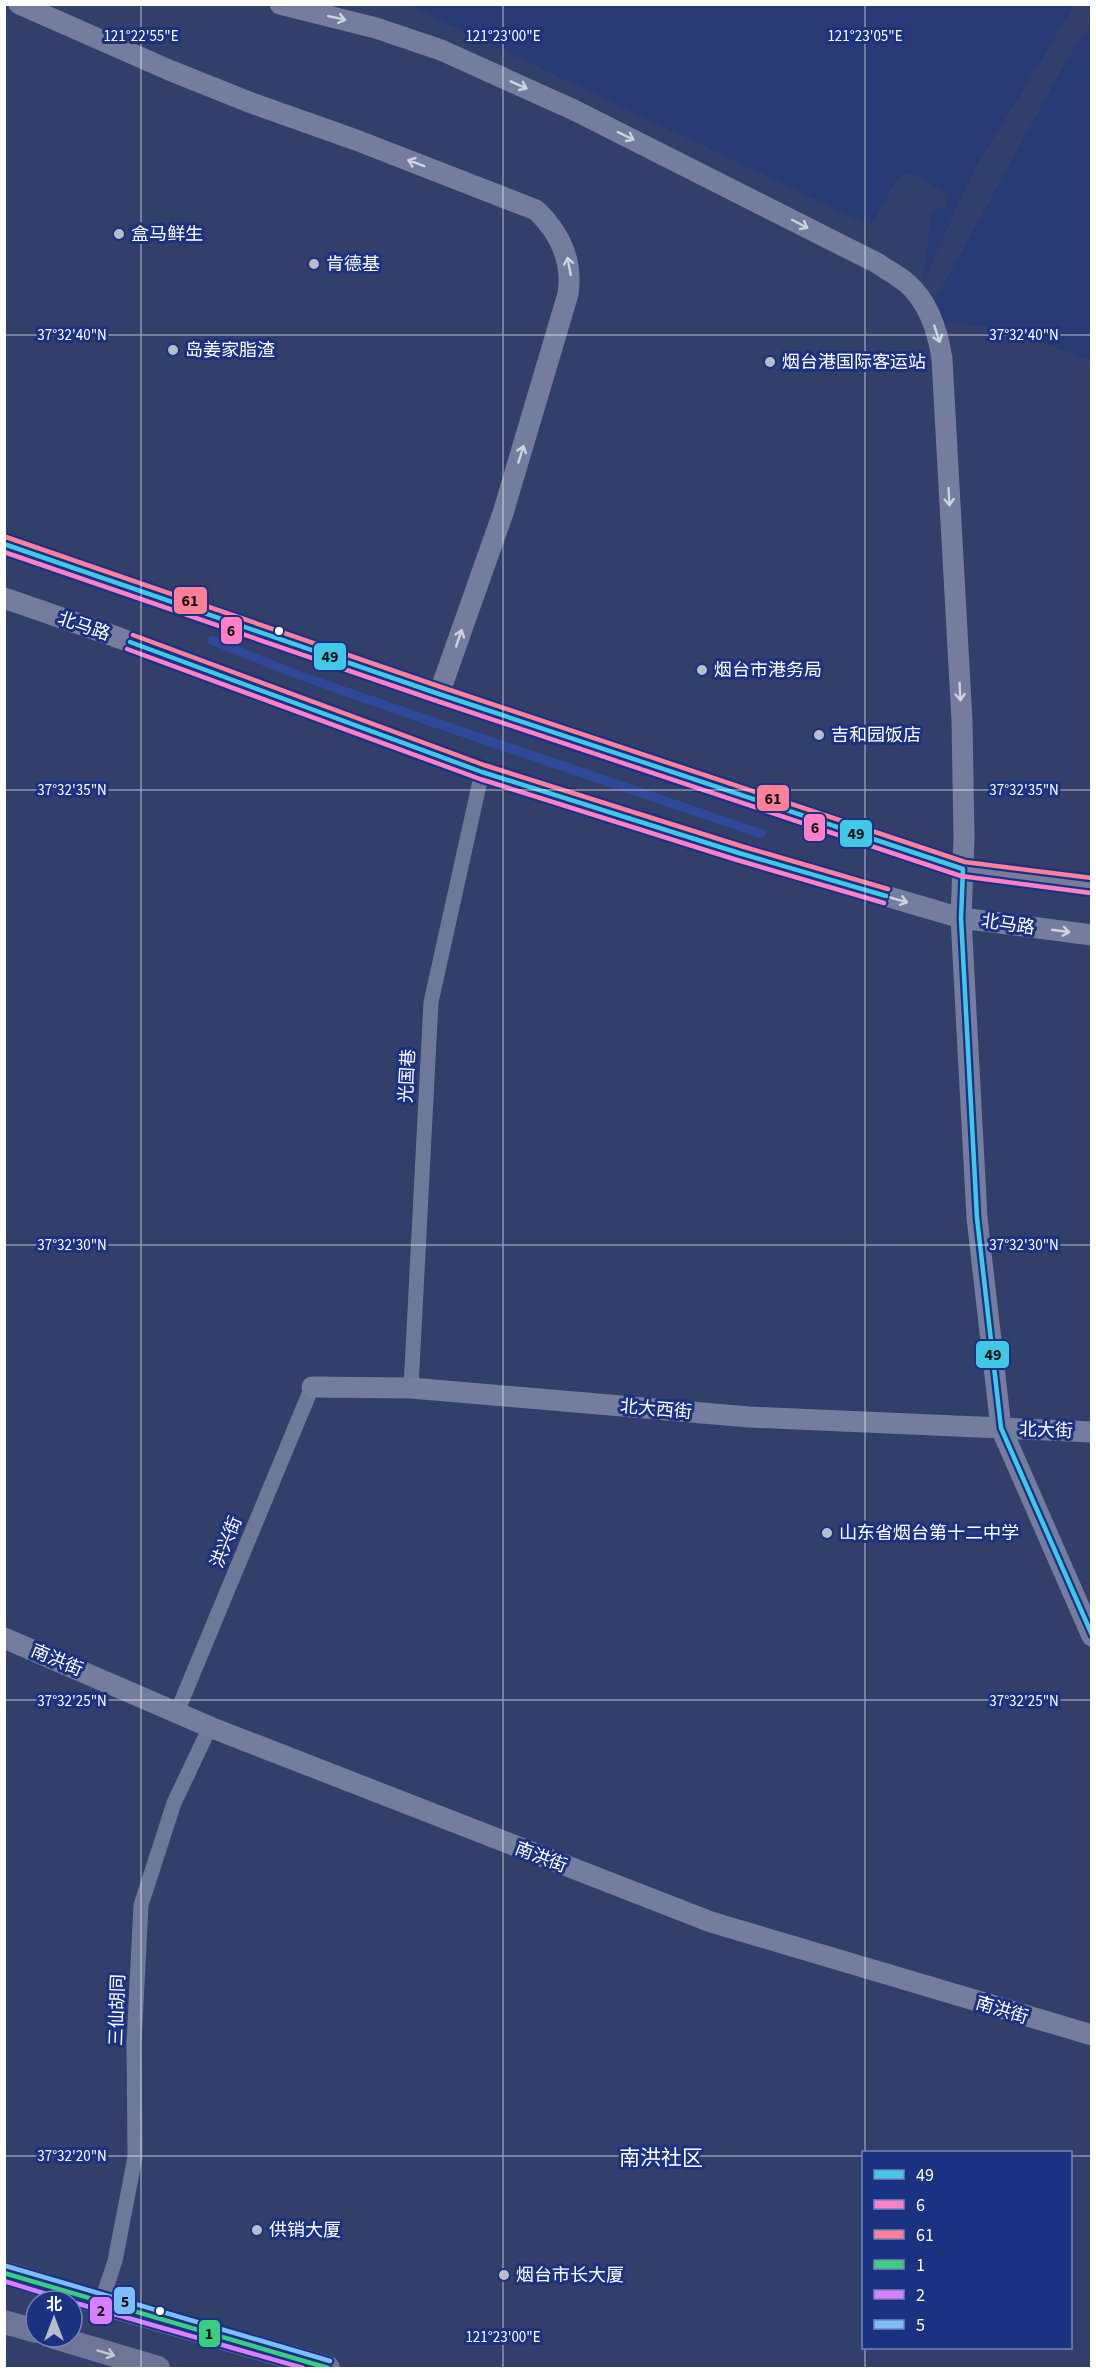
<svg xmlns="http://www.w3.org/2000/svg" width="1096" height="2373" viewBox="0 0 1096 2373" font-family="'Source Sans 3','Noto Sans SC',sans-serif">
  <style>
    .green { fill: #2f489a }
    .water { fill: #283a74 }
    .pier { fill: #333f6b }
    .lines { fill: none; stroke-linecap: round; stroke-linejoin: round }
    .street { stroke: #6e7899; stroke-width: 15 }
    .secondary { stroke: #747d9d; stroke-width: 21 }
    .primary { stroke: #6d7697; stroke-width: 24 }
    .bus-1-casing { stroke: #1b3283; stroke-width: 9 }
    .bus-2-casing { stroke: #1b3283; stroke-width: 9 }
    .bus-3-casing { stroke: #1b3283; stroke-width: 9 }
    .bus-4-casing { stroke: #1b3283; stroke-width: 9 }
    .bus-5-casing { stroke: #1b3283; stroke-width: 9 }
    .bus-6-casing { stroke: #1b3283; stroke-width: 9 }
    .bus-1 { stroke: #40c8e6; stroke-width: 4.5 }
    .bus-2 { stroke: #ff80c5; stroke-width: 4.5 }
    .bus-3 { stroke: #ff8098; stroke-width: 4.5 }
    .bus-4 { stroke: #3ace82; stroke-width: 4.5 }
    .bus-5 { stroke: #d880ff; stroke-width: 4.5 }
    .bus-6 { stroke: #7abffc; stroke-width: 4.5 }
    .oneway { stroke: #ced2dd }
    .oneway2 { stroke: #c5c8d5 }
    .ticks { fill: none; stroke: #fff; stroke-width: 1.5; stroke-opacity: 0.45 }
    .poi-dot { fill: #b8bccb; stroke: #1b3283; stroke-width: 2 }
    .bus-dot { fill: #fff; stroke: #1b3283; stroke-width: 2 }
    .labels { text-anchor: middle; stroke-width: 6; stroke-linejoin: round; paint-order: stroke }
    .poi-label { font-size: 18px; fill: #fff; stroke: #1b3283; text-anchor: start }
    .street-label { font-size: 18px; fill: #fff; stroke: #1b3283 }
    .quarter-label { font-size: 21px; fill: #fff; stroke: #1b3283 }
    .ticks-label { font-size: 15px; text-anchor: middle; fill: #fff; stroke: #1b3283; stroke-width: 6; stroke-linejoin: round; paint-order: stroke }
    .line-badge { stroke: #1b3283; stroke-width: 2 }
    .pale-badge-label { font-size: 16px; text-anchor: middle; font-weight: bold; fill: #111 }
  </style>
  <rect width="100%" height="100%" fill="#333f6b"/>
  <path class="green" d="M 213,636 L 302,672 L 758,828 L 766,831 L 765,836 L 760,838 L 430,726 L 300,680 L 207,643 L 209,637 Z"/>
  <path class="water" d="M 408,5 L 1091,5 L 1091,361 L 1009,330 L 937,321 L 923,282 L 932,210 L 946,207 L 949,198 L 948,194 L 912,174 L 905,174 L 898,178 L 873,222 L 867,224 Z"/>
  <path class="pier" d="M 1075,5 L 1091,5 L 1091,23 L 1065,63 L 929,311 L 923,282 L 973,172 Z"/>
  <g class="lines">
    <path class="street" d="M 411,1388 L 431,1002 L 482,772
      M 177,1712 L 312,1387
      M 101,2303 L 115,2261 L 135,2157 L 134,2044 L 141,1905 L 174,1803 L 210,1727"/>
    <path class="secondary" d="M 19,4 L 169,70 L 249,102 L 356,140 L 536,210 C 560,233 573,261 568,294 L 503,513 L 439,694
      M 280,4 L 376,28 L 441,50 L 574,110 L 877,263 C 887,270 899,276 908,284 C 929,303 938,332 942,359 L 962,721 L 964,838 L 961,918 L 977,1218 L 1001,1428 L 1092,1636
      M 4,544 L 439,694 L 963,869 L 1092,886
      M 4,598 L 111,635 L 482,772 L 739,853 L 961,918 L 1092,935
      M 312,1387 L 411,1388 L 749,1417 L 1092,1432
      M 4,1638 L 210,1727 L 711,1922 L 1092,2035"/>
    <path class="primary" d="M 4,2273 L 101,2303 L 328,2368
      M 4,2322 L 36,2331
      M 54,2337 L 158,2368"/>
    <g class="bus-1-casing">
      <path id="bus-1" d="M 4,544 L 439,694 L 963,869 L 961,918 L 977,1218 L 1001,1428 L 1092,1635
        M 130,642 L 482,772 L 739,853 L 886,896"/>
    </g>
    <g class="bus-2-casing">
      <path id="bus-2" d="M 4,552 L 437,701 L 961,876 L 1091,893
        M 127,649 L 480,779 L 737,860 L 884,903"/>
    </g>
    <g class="bus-3-casing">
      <path id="bus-3" d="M 6,537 L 441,687 L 965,862 L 1092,878
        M 133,635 L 484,765 L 741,846 L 888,889"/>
    </g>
    <g class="bus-4-casing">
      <path id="bus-4" d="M 4,2273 L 328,2368"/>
    </g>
    <g class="bus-5-casing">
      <path id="bus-5" d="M 4,2281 L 69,2301
        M 72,2302 L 303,2368"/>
    </g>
    <g class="bus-6-casing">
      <path id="bus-6" d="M 6,2266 L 330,2361"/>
    </g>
    <use href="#bus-1" class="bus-1"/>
    <use href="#bus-2" class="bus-2"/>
    <use href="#bus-3" class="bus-3"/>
    <use href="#bus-4" class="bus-4"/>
    <use href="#bus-5" class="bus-5"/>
    <use href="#bus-6" class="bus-6"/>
  </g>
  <defs><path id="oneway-shaft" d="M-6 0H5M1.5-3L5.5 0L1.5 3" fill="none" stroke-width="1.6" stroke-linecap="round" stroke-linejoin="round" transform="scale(1.5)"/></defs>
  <g class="oneway">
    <use href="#oneway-shaft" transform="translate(337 18) rotate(13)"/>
    <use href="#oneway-shaft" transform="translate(519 85) rotate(24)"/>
    <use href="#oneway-shaft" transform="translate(626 136) rotate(26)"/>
    <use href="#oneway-shaft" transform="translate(416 163) rotate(-159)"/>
    <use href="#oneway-shaft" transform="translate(800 224) rotate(28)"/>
    <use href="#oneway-shaft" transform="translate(569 266) rotate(-101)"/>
    <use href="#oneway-shaft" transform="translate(937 334) rotate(72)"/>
    <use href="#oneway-shaft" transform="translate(521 454) rotate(-73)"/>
    <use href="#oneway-shaft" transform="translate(949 497) rotate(87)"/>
    <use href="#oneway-shaft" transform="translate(459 638) rotate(-71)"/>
    <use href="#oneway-shaft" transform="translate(960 692) rotate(87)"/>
    <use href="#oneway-shaft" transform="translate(899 900) rotate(16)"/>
    <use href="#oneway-shaft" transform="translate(1061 931) rotate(8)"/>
  </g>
  <use class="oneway2" href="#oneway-shaft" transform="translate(106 2353) rotate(17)"/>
  <path class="ticks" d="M 141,4 L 141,2368M 503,4 L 503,2368M 865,4 L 865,2152M 4,335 L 1092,335M 4,790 L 1092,790M 4,1245 L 1092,1245M 4,1700 L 1092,1700M 4,2156 L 864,2156M 1070,2156 L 1092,2156M 865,2348 L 865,2368"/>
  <g class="poi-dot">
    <circle cx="119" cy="234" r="6"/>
    <circle cx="314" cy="264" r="6"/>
    <circle cx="173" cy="350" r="6"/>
    <circle cx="770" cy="362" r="6"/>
    <circle cx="702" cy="670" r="6"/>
    <circle cx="819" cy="735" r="6"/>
    <circle cx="827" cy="1533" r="6"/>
    <circle cx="257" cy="2230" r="6"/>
    <circle cx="504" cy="2275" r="6"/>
  </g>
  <g class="bus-dot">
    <circle cx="279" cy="631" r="5"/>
    <circle cx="160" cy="2311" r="5"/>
  </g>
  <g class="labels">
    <g class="poi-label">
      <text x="131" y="240">盒马鲜生</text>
      <text x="326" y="270">肯德基</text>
      <text x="185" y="356">岛姜家脂渣</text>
      <text x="782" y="368">烟台港国际客运站</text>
      <text x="714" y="676">烟台市港务局</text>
      <text x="831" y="741">吉和园饭店</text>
      <text x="839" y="1539">山东省烟台第十二中学</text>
      <text x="269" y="2236">供销大厦</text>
      <text x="516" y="2281">烟台市长大厦</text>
    </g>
    <g class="street-label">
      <text transform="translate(84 626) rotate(19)" y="6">北马路</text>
      <text transform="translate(1008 924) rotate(8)" y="6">北马路</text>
      <text transform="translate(407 1076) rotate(-87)" y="6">光国巷</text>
      <text transform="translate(656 1409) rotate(5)" y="6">北大西街</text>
      <text transform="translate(1046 1430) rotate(2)" y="6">北大街</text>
      <text transform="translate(226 1542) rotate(-68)" y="6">洪兴街</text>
      <text transform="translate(57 1660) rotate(23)" y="6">南洪街</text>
      <text transform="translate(541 1857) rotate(21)" y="6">南洪街</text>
      <text transform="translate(117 2010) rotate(-88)" y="6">三仙胡同</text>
      <text transform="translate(1002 2010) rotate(17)" y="6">南洪街</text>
    </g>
    <g class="quarter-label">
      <text x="661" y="2165">南洪社区</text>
    </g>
  </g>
  <g class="ticks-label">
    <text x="141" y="41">121°22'55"E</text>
    <text x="503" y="41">121°23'00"E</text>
    <text x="865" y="41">121°23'05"E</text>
    <text x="72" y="340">37°32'40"N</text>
    <text x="1024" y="340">37°32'40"N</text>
    <text x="72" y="795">37°32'35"N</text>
    <text x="1024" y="795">37°32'35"N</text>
    <text x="72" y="1250">37°32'30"N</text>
    <text x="1024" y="1250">37°32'30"N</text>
    <text x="72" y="1706">37°32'25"N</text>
    <text x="1024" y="1706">37°32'25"N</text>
    <text x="72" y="2161">37°32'20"N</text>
    <text x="503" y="2342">121°23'00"E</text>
  </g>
  <g class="line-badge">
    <rect x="173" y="586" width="35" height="29" rx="6" fill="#ff8098"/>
    <rect x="220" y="616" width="23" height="29" rx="6" fill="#ff80c5"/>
    <rect x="313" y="642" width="34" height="29" rx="6" fill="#40c8e6"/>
    <rect x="756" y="784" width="34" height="28" rx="6" fill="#ff8098"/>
    <rect x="803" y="813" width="23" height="29" rx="6" fill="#ff80c5"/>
    <rect x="839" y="819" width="34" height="29" rx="6" fill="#40c8e6"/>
    <rect x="975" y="1340" width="35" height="29" rx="6" fill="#40c8e6"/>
    <rect x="113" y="2286" width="23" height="29" rx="6" fill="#7abffc"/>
    <rect x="89" y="2296" width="24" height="29" rx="6" fill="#d880ff"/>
    <rect x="198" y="2319" width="23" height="29" rx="6" fill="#3ace82"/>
  </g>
  <g class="pale-badge-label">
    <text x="190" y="606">61</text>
    <text x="231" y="636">6</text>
    <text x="330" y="662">49</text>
    <text x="773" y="804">61</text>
    <text x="815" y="833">6</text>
    <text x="856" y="839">49</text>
    <text x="993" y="1360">49</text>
    <text x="125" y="2307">5</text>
    <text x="101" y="2316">2</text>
    <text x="209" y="2339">1</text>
  </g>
  <rect width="1096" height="2373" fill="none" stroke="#ffffff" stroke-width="12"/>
  <rect x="862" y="2151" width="210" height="198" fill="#1b3283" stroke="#7684b5" stroke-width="1.5"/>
  <rect x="874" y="2170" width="30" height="9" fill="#40c8e6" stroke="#7684b5" stroke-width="1.5"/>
  <text x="916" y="2181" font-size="18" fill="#ffffff">49</text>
  <rect x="874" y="2200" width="30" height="9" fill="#ff80c5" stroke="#7684b5" stroke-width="1.5"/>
  <text x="916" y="2211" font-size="18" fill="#ffffff">6</text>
  <rect x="874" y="2230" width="30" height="9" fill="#ff8098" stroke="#7684b5" stroke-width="1.5"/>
  <text x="916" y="2241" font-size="18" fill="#ffffff">61</text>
  <rect x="874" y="2260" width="30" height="9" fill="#3ace82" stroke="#7684b5" stroke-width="1.5"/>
  <text x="916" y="2271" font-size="18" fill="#ffffff">1</text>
  <rect x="874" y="2290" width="30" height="9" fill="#d880ff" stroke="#7684b5" stroke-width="1.5"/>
  <text x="916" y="2301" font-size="18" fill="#ffffff">2</text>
  <rect x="874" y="2320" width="30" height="9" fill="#7abffc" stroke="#7684b5" stroke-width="1.5"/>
  <text x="916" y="2331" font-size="18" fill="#ffffff">5</text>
  <g transform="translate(54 2319)"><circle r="28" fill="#1b3283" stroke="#7684b5" stroke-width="1.5"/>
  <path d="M0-4.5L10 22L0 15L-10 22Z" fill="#b8bccb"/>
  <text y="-9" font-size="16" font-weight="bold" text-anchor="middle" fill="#ffffff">北</text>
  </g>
</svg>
